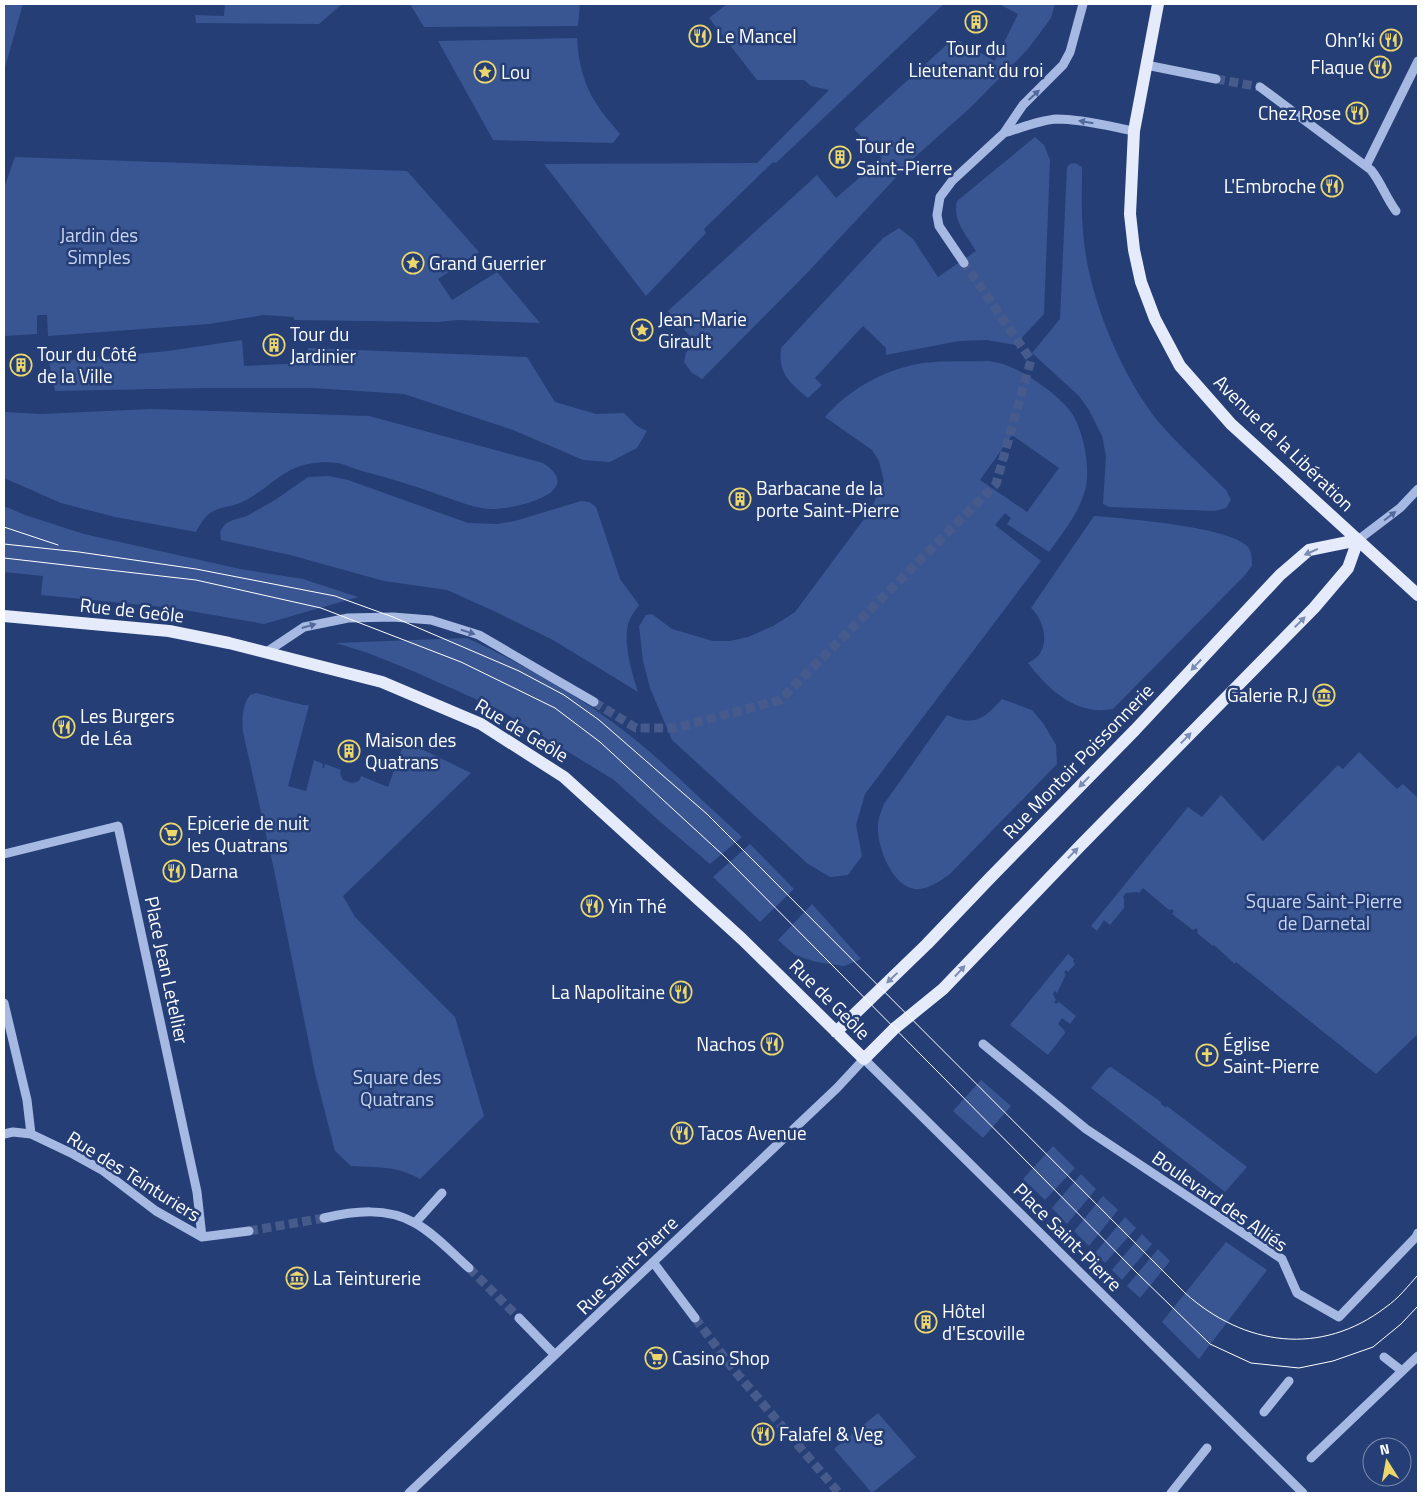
<svg xmlns="http://www.w3.org/2000/svg" width="1422" height="1497" viewBox="0 0 1422 1497" font-family="'Titillium Web',sans-serif">
  <style>
    .green { fill: #395693; fill-rule: evenodd }
    .lines { fill: none; stroke-linecap: round; stroke-linejoin: round }
    .minor-tunnel { stroke: #465b8b; stroke-width: 9; stroke-dasharray: 9 4.5; stroke-linecap: butt }
    .minor { stroke: #a6b9e2; stroke-width: 9 }
    .major { stroke: #e5ebfb; stroke-width: 12 }
    .tram { stroke: #fff; stroke-width: 1 }
    .oneway { fill: #52699c }
    .oneway2 { fill: #7b8cb2 }
    .labels { text-anchor: middle; stroke-width: 5; stroke-linejoin: round; paint-order: stroke }
    .poi-label { font-size: 19px; fill: #fff; stroke: #253e76; text-anchor: start }
    .park-label { font-size: 19px; fill: #c8d6f2; stroke: #253e76 }
    .street-label { font-size: 19px; fill: #fff; stroke: #253e76 }
  </style>
  <rect width="100%" height="100%" fill="#253e76"/>
  <path class="green" d="M 4,4 L 23,4 L 4,71 Z
    M 225,4 L 342,4 L 319,24 L 196,23 L 195,15 L 224,16 Z
    M 410,4 L 580,4 L 578,26 L 424,27 Z
    M 727,4 L 944,4 L 776,163 L 773,162 L 704,229 L 706,233 L 646,296 L 544,164 L 757,163 L 829,90 L 811,86 L 804,80 L 757,80 L 709,18 Z
    M 999,4 L 1055,4 L 1051,18 L 1028,49 L 971,107 L 915,157 L 809,271 L 702,379 L 691,372 L 684,362 L 686,353 L 695,342 L 668,311 L 817,175 L 836,198 L 882,158 L 854,129 L 954,38 L 995,61 L 1018,14 Z
    M 577,38 C 578,61 584,87 598,106 C 604,116 613,125 620,134 L 613,143 L 493,140 L 438,41 Z
    M 1035,137 L 1044,145 L 1050,160 L 1044,314 L 1015,345 L 987,340 L 959,341 L 886,355 L 886,348 L 863,326 L 815,378 L 822,385 L 808,398 C 790,383 778,374 781,348 L 883,238 L 899,228 L 913,239 L 938,277 L 976,251 C 967,235 952,221 957,201 Z
    M 15,157 L 407,171 L 479,252 L 438,279 L 452,300 L 497,272 L 540,323 L 459,320 L 437,322 L 294,320 L 294,317 L 263,315 L 209,324 L 48,336 L 47,315 L 37,315 L 37,334 L 4,336 L 4,188 Z
    M 1075,163 L 1082,167 C 1082,188 1081,210 1083,231 C 1087,292 1119,372 1157,420 C 1178,445 1203,467 1226,490 L 1231,500 L 1226,508 L 1215,511 L 1109,507 L 1103,504 L 1106,456 L 1102,436 L 1089,410 L 1079,396 L 1032,353 L 1060,319 L 1067,167 L 1070,164 Z
    M 242,340 L 244,366 L 306,363 L 308,348 L 527,357 L 555,402 L 596,414 L 624,413 L 637,426 L 647,431 L 637,448 L 610,462 L 583,460 L 513,430 L 404,394 L 313,388 L 204,388 L 55,391 L 49,362 L 168,351 Z
    M 988,361 C 993,362 998,362 1003,364 C 1024,371 1061,396 1073,415 C 1083,433 1088,458 1087,478 C 1085,506 1064,531 1049,552 L 1007,524 L 1011,518 L 1005,513 L 995,525 L 1041,561 L 865,794 L 856,825 L 862,856 L 848,875 L 830,877 L 808,864 L 672,740 L 650,688 L 643,661 L 639,626 L 646,615 L 652,614 L 672,629 L 713,641 L 730,641 L 748,637 L 773,626 L 795,612 L 870,511 L 884,481 L 879,461 L 872,450 L 825,417 C 847,391 883,370 918,364 C 940,360 965,362 988,361 ZM 1012,435 L 1059,468 L 1027,512 L 980,480 Z
    M 151,409 L 369,416 L 543,463 C 588,492 516,509 493,509 C 475,509 459,501 442,496 C 416,486 389,478 362,471 C 354,469 345,464 337,463 C 324,461 307,463 295,468 C 280,474 264,490 248,499 C 224,513 212,500 196,532 L 115,517 L 61,503 L 4,478 L 4,412 L 41,414 Z
    M 329,476 L 348,480 L 468,523 L 497,524 L 515,521 L 581,501 L 589,502 L 596,507 L 620,579 L 639,605 C 636,610 632,614 630,619 C 621,638 632,673 638,692 L 553,640 L 496,612 L 447,590 L 384,581 L 290,555 L 221,540 L 220,532 L 225,524 L 233,520 L 247,516 L 275,500 L 308,477 Z
    M 4,506 L 25,515 L 84,534 L 240,569 L 303,579 L 358,597 L 264,624 L 173,608 L 41,595 L 43,576 L 4,572 Z
    M 1094,516 C 1122,518 1232,527 1248,547 C 1252,553 1252,559 1252,566 L 1244,576 L 1113,709 C 1076,716 1049,690 1028,663 C 1031,661 1035,659 1038,656 C 1050,642 1043,619 1031,608 Z
    M 467,638 C 531,668 596,705 650,752 C 681,779 711,809 742,837 L 710,864 L 657,819 L 614,780 L 498,709 L 415,672 L 368,653 L 336,643 Z
    M 256,693 L 303,705 L 309,705 L 288,786 L 306,791 L 314,760 L 323,764 L 322,768 L 324,768 L 325,764 L 341,770 L 340,773 L 343,780 L 352,783 L 359,781 L 361,776 L 388,787 L 405,741 L 471,773 L 343,896 L 355,917 L 455,1017 L 484,1116 L 420,1179 C 395,1165 378,1168 351,1166 L 335,1151 L 315,1073 L 274,870 L 243,732 C 242,719 242,706 250,695 Z
    M 1002,699 L 1032,710 L 1043,723 L 1056,745 L 1057,764 L 950,874 C 940,881 928,890 915,889 C 892,887 877,846 878,827 C 878,818 881,812 884,804 L 947,715 C 975,727 984,719 1002,699 Z
    M 1359,752 L 1397,789 L 1403,784 L 1418,798 L 1418,1034 L 1376,1074 L 1236,962 L 1235,964 L 1214,945 L 1213,946 L 1197,933 L 1198,930 L 1196,928 L 1193,930 L 1172,914 L 1174,912 L 1172,909 L 1169,910 L 1143,888 L 1139,893 L 1137,892 L 1126,893 L 1123,897 L 1124,899 L 1124,908 L 1110,925 L 1104,920 L 1097,931 L 1091,926 L 1188,807 L 1202,817 L 1221,795 L 1263,841 L 1338,765 L 1343,769 Z
    M 750,844 L 794,889 L 760,922 L 713,877 Z
    M 812,904 L 861,959 L 844,966 L 816,962 L 795,955 L 778,940 Z
    M 1068,954 L 1074,959 L 1073,961 L 1075,964 L 1068,972 L 1066,970 L 1064,973 L 1066,974 L 1057,993 L 1055,991 L 1053,994 L 1056,1000 L 1054,1002 L 1056,1004 L 1059,1002 L 1076,1016 L 1070,1024 L 1062,1018 L 1058,1024 L 1064,1030 L 1065,1033 L 1048,1055 L 1010,1025 Z
    M 1111,1067 L 1161,1102 L 1161,1104 L 1166,1108 L 1167,1106 L 1247,1167 L 1225,1192 L 1091,1088 L 1108,1068 Z
    M 981,1080 L 1011,1106 L 983,1138 L 953,1111 Z
    M 1053,1146 L 1075,1168 L 1045,1200 L 1023,1179 Z
    M 1081,1174 L 1096,1189 L 1067,1224 L 1052,1208 Z
    M 1103,1196 L 1118,1210 L 1089,1246 L 1074,1231 Z
    M 1125,1217 L 1136,1228 L 1105,1263 L 1095,1253 Z
    M 1142,1234 L 1152,1244 L 1122,1280 L 1112,1270 Z
    M 1226,1242 L 1267,1270 L 1199,1359 L 1162,1322 Z
    M 1158,1249 L 1170,1261 L 1140,1298 L 1127,1286 Z
    M 878,1413 L 916,1457 L 872,1493 L 834,1449 Z"/>
  <g class="lines">
    <path class="minor-tunnel" d="M 1216,79 L 1260,87
      M 594,702 L 636,728 L 676,728 L 780,700 L 996,484 L 1031,360 L 964,263
      M 249,1231 L 324,1218
      M 469,1268 L 519,1318
      M 695,1318 L 734,1370 L 839,1493"/>
    <path class="minor" d="M 1146,65 L 1216,79
      M 1260,87 L 1371,170 C 1381,182 1386,198 1396,211
      M 1004,133 C 1021,128 1039,120 1057,119 C 1082,119 1108,126 1134,131
      M 1366,166 L 1418,61
      M 964,263 L 939,226 L 937,215 L 940,197 L 952,181 L 1004,133 L 1023,105 L 1063,65 L 1070,52 L 1083,4
      M 1358,540 L 1400,508 L 1418,489
      M 268,651 L 304,627 L 348,618 L 393,617 L 431,620 L 479,635 L 594,702
      M 4,854 L 118,826 L 197,1192 L 202,1237
      M 4,1003 L 27,1100 L 31,1134
      M 983,1044 L 1086,1129 L 1282,1259 L 1297,1293 L 1339,1317 L 1416,1237 L 1418,1233
      M 4,1134 L 13,1132 L 31,1134 L 73,1154 L 102,1170 L 156,1211 L 202,1237 L 249,1231
      M 324,1218 C 354,1211 387,1207 415,1223 C 435,1234 452,1253 469,1268
      M 415,1223 L 442,1193
      M 653,1262 L 695,1318
      M 519,1318 L 555,1355
      M 1384,1357 L 1402,1371
      M 1264,1412 L 1289,1381
      M 1311,1458 L 1418,1356
      M 409,1493 L 837,1088 L 864,1059 L 1303,1493
      M 1171,1493 L 1207,1448"/>
    <path class="major" d="M 1158,4 L 1134,131 L 1130,214 L 1134,250 L 1141,282 L 1155,319 L 1180,366 L 1231,424 L 1418,595
      M 4,616 L 169,631 L 229,643 L 382,682 L 481,724 L 564,777 L 742,939 L 864,1059 L 895,1028 L 943,989 L 1081,845 L 1314,608 L 1348,568 L 1358,540
      M 836,1032 L 927,944 L 990,878 L 1135,730 L 1280,575 L 1309,550 L 1358,540"/>
    <path class="tram" d="M 4,527 L 58,545
      M 4,544 L 79,552 L 196,569 L 335,596 L 393,617 L 519,671 L 564,695 L 599,720 L 707,814 L 1185,1293 C 1244,1346 1321,1357 1386,1307 C 1398,1299 1408,1286 1418,1275
      M 4,558 L 196,580 L 321,608 L 461,662 L 555,708 L 600,742 L 724,856 L 1137,1273 L 1210,1344 L 1251,1363 L 1299,1368 L 1333,1361 L 1373,1347 L 1401,1324 L 1418,1306"/>
  </g>
  <defs><path id="oneway-solid" d="M-6-.8H1V-3.2L6.5 0L1 3.2V.8H-6Z" transform="scale(1.25)"/></defs>
  <g class="oneway">
    <use href="#oneway-solid" transform="translate(1034 95) rotate(-43)"/>
    <use href="#oneway-solid" transform="translate(1086 122) rotate(-170)"/>
    <use href="#oneway-solid" transform="translate(1390 516) rotate(-37)"/>
    <use href="#oneway-solid" transform="translate(309 626) rotate(-16)"/>
    <use href="#oneway-solid" transform="translate(468 632) rotate(18)"/>
  </g>
  <g class="oneway2">
    <use href="#oneway-solid" transform="translate(1311 552) rotate(156)"/>
    <use href="#oneway-solid" transform="translate(1300 622) rotate(-45)"/>
    <use href="#oneway-solid" transform="translate(1196 665) rotate(133)"/>
    <use href="#oneway-solid" transform="translate(1186 738) rotate(-46)"/>
    <use href="#oneway-solid" transform="translate(1084 782) rotate(134)"/>
    <use href="#oneway-solid" transform="translate(1073 853) rotate(-46)"/>
    <use href="#oneway-solid" transform="translate(960 971) rotate(-47)"/>
    <use href="#oneway-solid" transform="translate(892 978) rotate(137)"/>
  </g>
  <defs>
    <g id="building-ring" transform="scale(1.125)"><circle r="9.5" fill="#253e76" stroke="#ebd76c" stroke-width="1.5"/><path d="M-4-6H4V6H1V3H-1V6H-4ZM-2.5-4.3h1.7v1.8h-1.7ZM.8-4.3h1.7v1.8H.8ZM-2.5-1h1.7V.8h-1.7ZM.8-1h1.7V.8H.8Z" fill="#ebd76c"/></g>
    <g id="restaurant-ring" transform="scale(1.125)"><circle r="9.5" fill="#253e76" stroke="#ebd76c" stroke-width="1.5"/><path d="M-5-6h1v4h1v-4h1v4h1v-4h1v5L-1.5 .5V6h-2V.5L-5-1ZM5-6V6H3V1.5H1.5Q1.5-4 5-6Z" fill="#ebd76c"/></g>
    <g id="sight-ring" transform="scale(1.125)"><circle r="9.5" fill="#253e76" stroke="#ebd76c" stroke-width="1.5"/><path d="M0-6L1.8-2.2L6-1.7L2.9 1.2L3.7 5.4L0 3.3L-3.7 5.4L-2.9 1.2L-6-1.7L-1.8-2.2Z" fill="#ebd76c"/></g>
    <g id="museum-ring" transform="scale(1.125)"><circle r="9.5" fill="#253e76" stroke="#ebd76c" stroke-width="1.5"/><path d="M0-6L6-3V-2H-6V-3ZM-5-1h2V3h-2ZM-1-1h2V3h-2ZM3-1h2V3H3ZM-6 4H6V6H-6Z" fill="#ebd76c"/></g>
    <g id="supermarket-ring" transform="scale(1.125)"><circle r="9.5" fill="#253e76" stroke="#ebd76c" stroke-width="1.5"/><path d="M-6-5.5h2.5l.6 2H6L4.5 2H-2.5L-4.4-4H-6ZM-1.5 3.2a1.3 1.3 0 1 0 .1 0ZM3 3.2a1.3 1.3 0 1 0 .1 0Z" fill="#ebd76c"/></g>
    <g id="church-ring" transform="scale(1.125)"><circle r="9.5" fill="#253e76" stroke="#ebd76c" stroke-width="1.5"/><path d="M-1.2-6h2.4v3.5h3.3v2.4h-3.3V6h-2.4V-.1h-3.3v-2.4h3.3Z" fill="#ebd76c"/></g>
  </defs>
  <g fill-rule="evenodd">
    <use href="#building-ring" x="976" y="22"/>
    <use href="#restaurant-ring" x="700" y="36"/>
    <use href="#restaurant-ring" x="1391" y="40"/>
    <use href="#restaurant-ring" x="1380" y="67"/>
    <use href="#sight-ring" x="485" y="72"/>
    <use href="#restaurant-ring" x="1357" y="113"/>
    <use href="#building-ring" x="840" y="157"/>
    <use href="#restaurant-ring" x="1332" y="186"/>
    <use href="#sight-ring" x="413" y="263"/>
    <use href="#sight-ring" x="642" y="330"/>
    <use href="#building-ring" x="274" y="345"/>
    <use href="#building-ring" x="21" y="365"/>
    <use href="#building-ring" x="740" y="499"/>
    <use href="#museum-ring" x="1324" y="695"/>
    <use href="#restaurant-ring" x="64" y="727"/>
    <use href="#building-ring" x="349" y="751"/>
    <use href="#supermarket-ring" x="171" y="834"/>
    <use href="#restaurant-ring" x="174" y="871"/>
    <use href="#restaurant-ring" x="592" y="906"/>
    <use href="#restaurant-ring" x="681" y="992"/>
    <use href="#restaurant-ring" x="772" y="1044"/>
    <use href="#church-ring" x="1207" y="1055"/>
    <use href="#restaurant-ring" x="682" y="1133"/>
    <use href="#museum-ring" x="297" y="1278"/>
    <use href="#building-ring" x="926" y="1322"/>
    <use href="#supermarket-ring" x="656" y="1358"/>
    <use href="#restaurant-ring" x="763" y="1434"/>
  </g>
  <g class="labels">
    <g class="poi-label">
      <text x="716" y="43">Le Mancel</text>
      <text x="1375" y="47" text-anchor="end">Ohn’ki</text>
      <text x="976" y="55" text-anchor="middle">Tour du<tspan x="976" dy="22">Lieutenant du roi</tspan></text>
      <text x="1364" y="74" text-anchor="end">Flaque</text>
      <text x="501" y="79">Lou</text>
      <text x="1341" y="120" text-anchor="end">Chez Rose</text>
      <text x="856" y="153">Tour de<tspan x="856" dy="22">Saint-Pierre</tspan></text>
      <text x="1316" y="193" text-anchor="end">L'Embroche</text>
      <text x="429" y="270">Grand Guerrier</text>
      <text x="658" y="326">Jean-Marie<tspan x="658" dy="22">Girault</tspan></text>
      <text x="290" y="341">Tour du<tspan x="290" dy="22">Jardinier</tspan></text>
      <text x="37" y="361">Tour du Côté<tspan x="37" dy="22">de la Ville</tspan></text>
      <text x="756" y="495">Barbacane de la<tspan x="756" dy="22">porte Saint-Pierre</tspan></text>
      <text x="1308" y="702" text-anchor="end">Galerie R.J</text>
      <text x="80" y="723">Les Burgers<tspan x="80" dy="22">de Léa</tspan></text>
      <text x="365" y="747">Maison des<tspan x="365" dy="22">Quatrans</tspan></text>
      <text x="187" y="830">Epicerie de nuit<tspan x="187" dy="22">les Quatrans</tspan></text>
      <text x="190" y="878">Darna</text>
      <text x="608" y="913">Yin Thé</text>
      <text x="665" y="999" text-anchor="end">La Napolitaine</text>
      <text x="756" y="1051" text-anchor="end">Nachos</text>
      <text x="1223" y="1051">Église<tspan x="1223" dy="22">Saint-Pierre</tspan></text>
      <text x="698" y="1140">Tacos Avenue</text>
      <text x="313" y="1285">La Teinturerie</text>
      <text x="942" y="1318">Hôtel<tspan x="942" dy="22">d'Escoville</tspan></text>
      <text x="672" y="1365">Casino Shop</text>
      <text x="779" y="1441">Falafel &amp; Veg</text>
    </g>
    <g class="park-label">
      <text x="99" y="242">Jardin des<tspan x="99" dy="22">Simples</tspan></text>
      <text x="1324" y="908">Square Saint-Pierre<tspan x="1324" dy="22">de Darnetal</tspan></text>
      <text x="397" y="1084">Square des<tspan x="397" dy="22">Quatrans</tspan></text>
    </g>
    <g class="street-label">
      <text transform="translate(1284 443) rotate(44)" y="7">Avenue de la Libération</text>
      <text transform="translate(132 610) rotate(6)" y="7">Rue de Geôle</text>
      <text transform="translate(522 730) rotate(31)" y="7">Rue de Geôle</text>
      <text transform="translate(1078 761) rotate(-46)" y="7">Rue Montoir Poissonnerie</text>
      <text transform="translate(167 970) rotate(78)" y="7">Place Jean Letellier</text>
      <text transform="translate(830 999) rotate(45)" y="7">Rue de Geôle</text>
      <text transform="translate(134 1176) rotate(32)" y="7">Rue des Teinturiers</text>
      <text transform="translate(1220 1201) rotate(35)" y="7">Boulevard des Alliés</text>
      <text transform="translate(1068 1237) rotate(45)" y="7">Place Saint-Pierre</text>
      <text transform="translate(627 1265) rotate(-44)" y="7">Rue Saint-Pierre</text>
    </g>
  </g>
  <rect width="1422" height="1497" fill="none" stroke="#ffffff" stroke-width="10"/>
  <g transform="translate(1387 1462) rotate(349)"><circle r="24" fill="#253e76" stroke="#7c8bad"/>
  <path d="M0-4L9 19L0 12L-9 19Z" fill="#ebd76c"/>
  <text y="-8" font-size="14" font-weight="bold" text-anchor="middle" fill="#ffffff">N</text>
  </g>
</svg>
